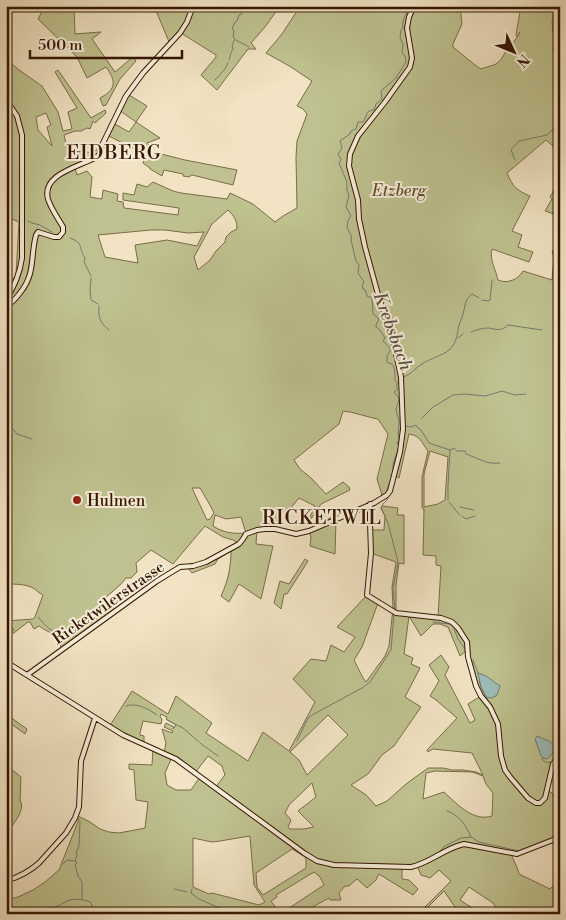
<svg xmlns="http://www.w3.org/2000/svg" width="566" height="920" viewBox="0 0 566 920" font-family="'Libre Bodoni',serif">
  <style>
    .green { fill: #bfc290; stroke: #7a6c48; fill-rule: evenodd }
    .water { fill: #9cbdba; stroke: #737a70 }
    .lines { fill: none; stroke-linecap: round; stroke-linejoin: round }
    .stream { stroke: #737a70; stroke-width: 1 }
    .secondary-casing { stroke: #351601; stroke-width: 6 }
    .secondary { stroke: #f6edd8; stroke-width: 4 }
    .poi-dot { fill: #8f2418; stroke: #f6edd8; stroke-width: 2 }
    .labels { text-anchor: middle; stroke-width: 4; stroke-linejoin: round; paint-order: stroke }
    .park-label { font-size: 16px; font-style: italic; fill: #5e4a2c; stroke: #f6edd8 }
    .poi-label { font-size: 16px; fill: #351601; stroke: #f6edd8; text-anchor: start }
    .street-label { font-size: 16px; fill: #351601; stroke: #f6edd8 }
    .water-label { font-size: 18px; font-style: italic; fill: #595042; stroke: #f6edd8 }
    .quarter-label { font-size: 19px; letter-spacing: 1px; fill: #351601; stroke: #f6edd8 }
  </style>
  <rect width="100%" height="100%" fill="#f1e3c3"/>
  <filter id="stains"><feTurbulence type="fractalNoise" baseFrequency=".004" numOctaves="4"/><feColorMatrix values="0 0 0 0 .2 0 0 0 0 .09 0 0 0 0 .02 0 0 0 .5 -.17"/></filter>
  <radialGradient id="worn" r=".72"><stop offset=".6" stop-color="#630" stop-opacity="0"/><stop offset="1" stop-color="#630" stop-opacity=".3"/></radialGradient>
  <path class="green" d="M 45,6 L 74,6 L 75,34 L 101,32 L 92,39 L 115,72 L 133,57 L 136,61 L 120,79 L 106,105 L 103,106 L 100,98 C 117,89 116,81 106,67 L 87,78 L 77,57 L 38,19 Z
    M 154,6 L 218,6 L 225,9 L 226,6 L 280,6 L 265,27 L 251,43 L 256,49 L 248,49 L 217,90 L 201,75 L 216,57 L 216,55 L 181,33 L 170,44 Z
    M 304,6 L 460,6 L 462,24 L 453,44 L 453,47 L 475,65 L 481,69 C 486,67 492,66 496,64 C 501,61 503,56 506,51 C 510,45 517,40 520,32 L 517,37 L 516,35 L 521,6 L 555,6 L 560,8 L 560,152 L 546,140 L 507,173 C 513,187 516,190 530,196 L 512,231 L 522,235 L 518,247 L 533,252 L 529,262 L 492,249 C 489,259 496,270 498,280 C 507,284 518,280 523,271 L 552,280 L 554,257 L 552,251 L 560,252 L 560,755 L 553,764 L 547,790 L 552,793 L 555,799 L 560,799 L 560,835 L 521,853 L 511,854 L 518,870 L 519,874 L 550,889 L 559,880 L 557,860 L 560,860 L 560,914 L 494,914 L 497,909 L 493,903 L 469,887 L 460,900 L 477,911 L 479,914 L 458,914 L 459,913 L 444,891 L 421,914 L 418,914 L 451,881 L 439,870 L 430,878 L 421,875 L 417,866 L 402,868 L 402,879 L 409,880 L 418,889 L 413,895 L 379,874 L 376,880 L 367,888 L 357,879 L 349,886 L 345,886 L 339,893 L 341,900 L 330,900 L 329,898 L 300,914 L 6,914 L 6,900 L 18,897 L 33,890 L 45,882 L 59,870 L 79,819 L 75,818 L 76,815 L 90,822 L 100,829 L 109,832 L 119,833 L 145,828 L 148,802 L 136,800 L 134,770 L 129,769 L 129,764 L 152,765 L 153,749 L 164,753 L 166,743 L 162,729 L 172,733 L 173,731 L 164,727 L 166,723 L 174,727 L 173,729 L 176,725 L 166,719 L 167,717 L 161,714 L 160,717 L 162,719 L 161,724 L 143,721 L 140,733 L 140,735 L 144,736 L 144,744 L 109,727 L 132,691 L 168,714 L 176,696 L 212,723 L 206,733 L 248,761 L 263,732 L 289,751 L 315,702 L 293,679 L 311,659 L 326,661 L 331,645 L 344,652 L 355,637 L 337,627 L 367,595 L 378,603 L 362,647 L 354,660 L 363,678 L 366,682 L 385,656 L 389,646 L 393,608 L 392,587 L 396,562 L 371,553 L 370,530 L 384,530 L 385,516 L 381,508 L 382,506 L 398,508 L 397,515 L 404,515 L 404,564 L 399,563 L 396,585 L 396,612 L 438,617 L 441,566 L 436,565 L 436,556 L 423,555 L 424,509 L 422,508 L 422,477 L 428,451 C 421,442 421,436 409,434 L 399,478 L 395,476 L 390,491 L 383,498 L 377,479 L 388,434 L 378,419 C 366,417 355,412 343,411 L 339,424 L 294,460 L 300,469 L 311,478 L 326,494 L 343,482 L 349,487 L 350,490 L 321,504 L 311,519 L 310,517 L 315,506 L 299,498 L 289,510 L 283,511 L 281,519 L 275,529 L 257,530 L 256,544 L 273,546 L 261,599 L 239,584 L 229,602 L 221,596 C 228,581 231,567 231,551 L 218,559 L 215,564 L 192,573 L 187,567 L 199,565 L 238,543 L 233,540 L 223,537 L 205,526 L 173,564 L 151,550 L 136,563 L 137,572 L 131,578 L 126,578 L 121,584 L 104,599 L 116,610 L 62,649 C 60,645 58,638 53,635 C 49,631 44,630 39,626 L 34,629 L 30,622 L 28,622 L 6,639 L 6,637 L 14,630 L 10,625 L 6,628 L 6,621 L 33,619 L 35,617 L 43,595 C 38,593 37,590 33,588 C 26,584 14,584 6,584 L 6,290 L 16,275 L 19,222 L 12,219 L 6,252 L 6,203 L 11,195 L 8,192 L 11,187 L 7,183 L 8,181 L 6,180 L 6,59 L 19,70 L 42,86 L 58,112 L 63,131 L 72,129 L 68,112 L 77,108 L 55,72 L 58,70 L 91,118 L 105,110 L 106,113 L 95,123 L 93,121 L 90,129 L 87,128 L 81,131 L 75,131 L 64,135 L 67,148 L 79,152 L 80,151 L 93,153 L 98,148 L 101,149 L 100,154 L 75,168 L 77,175 L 87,171 L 92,177 L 90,197 L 102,199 L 103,190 L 118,194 L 117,201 L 123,202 L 124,208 L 178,215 L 179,208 L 123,200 L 123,193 L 134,195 L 137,184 L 147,187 L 153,182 L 173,191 L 181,193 L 227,199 L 230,193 L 253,204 L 275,222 L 283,216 L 297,208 L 296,157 L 297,141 L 307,114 L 303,109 L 297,106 L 312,81 L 291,67 L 266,53 L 282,34 L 295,14 ZM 46,113 L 51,125 L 47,127 L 52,146 L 38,130 L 36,117 ZM 228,210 C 234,216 237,220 237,229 L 231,232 L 226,237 L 225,242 L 216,251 L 210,260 L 198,270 L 194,257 L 212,224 ZM 151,230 L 165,230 L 188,233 L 204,232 L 197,246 L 167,240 L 135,245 L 138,263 L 105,257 L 98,235 ZM 430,451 L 448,457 L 445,500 L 438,504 L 424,507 L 424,474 ZM 192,488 L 200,488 L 210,505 L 214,513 L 210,519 L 207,520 ZM 215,515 L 226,519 L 241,517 L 246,533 C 233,534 224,533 213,526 ZM 409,616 L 421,636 L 433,624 L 440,624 L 448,627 L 460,656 L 467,650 L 476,686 L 481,696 L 468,704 L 475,720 L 470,723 L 445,675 L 449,667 L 441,655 L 429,665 L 439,681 L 430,696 L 436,700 L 457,718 L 427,750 L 428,752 L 433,749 L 472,753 L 483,775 L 476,772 L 463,770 L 452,770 L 443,768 L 428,768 L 406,784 L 387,801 L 376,806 L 366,795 L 351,785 L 368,774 L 382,755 L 394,746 L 421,707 L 405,697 L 420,668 L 411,664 L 413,658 L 404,654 ZM 479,681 L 497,695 C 485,702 482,690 479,681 ZM 328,715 L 348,735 L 307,775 L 299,760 L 290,752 ZM 208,756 L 222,766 L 225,775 L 215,788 L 200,777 L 191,790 L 176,790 L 167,785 L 165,773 L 172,757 L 195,773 ZM 435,771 L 472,772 L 483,776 L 486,784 L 493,793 L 492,816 C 473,822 457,804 444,792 L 423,799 L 426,773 ZM 312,783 L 316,797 L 298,811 L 314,827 L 304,829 L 290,829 L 288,827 L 291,820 L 285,813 L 289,805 ZM 250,836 L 254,885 L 265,902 L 259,905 L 212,893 L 209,894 L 193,887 L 193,838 L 212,842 L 220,841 ZM 292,849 L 305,857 L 306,859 L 306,868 L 263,895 L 257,887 L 256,873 ZM 314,872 L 320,877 L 324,885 L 280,914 L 271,901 L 277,897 L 276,895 Z
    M 142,75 L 143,76 L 129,95 L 147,106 L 136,122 L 160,138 L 147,143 L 150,146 L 148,149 L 158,158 L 161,154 L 185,160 L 237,170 L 233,185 L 192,175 L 189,177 L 183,176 L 183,174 L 164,170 L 162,176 L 150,169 L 150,168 L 143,163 L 145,158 L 143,157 L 144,154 L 107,135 L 113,123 L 129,132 L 136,122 L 119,110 L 131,88 Z
    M 560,179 L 560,216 L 545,211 L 552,199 L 550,197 Z
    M 353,508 L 354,511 L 336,519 L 335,554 L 310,546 L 311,537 L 309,531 L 314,529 L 313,526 Z
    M 305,559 L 308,561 L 287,594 L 284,594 L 281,609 L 274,603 L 280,581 L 289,584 Z
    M 6,717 L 10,717 L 27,729 L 25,734 L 6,720 Z
    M 6,765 L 21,777 L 20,800 C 26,810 13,825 6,833 Z"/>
  <path class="water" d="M 478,673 L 486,676 L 500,686 L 497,695 L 492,698 L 487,698 L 481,687 Z
    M 537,736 L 549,741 L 556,747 L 554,752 L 547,759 L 543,758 L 541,756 L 535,739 Z"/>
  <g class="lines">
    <path class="stream" d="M 236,40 L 249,47
      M 554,42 L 555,34 L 553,32 L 552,21 L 557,6
      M 553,48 L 556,57 L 560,62
      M 229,60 C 231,56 230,52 233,49 L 232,45 L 235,39 L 233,37 L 234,31 L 232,29 L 235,22 L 237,21 L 239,15 L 242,14 L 240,10 L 242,6
      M 215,80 L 225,69 L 228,63
      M 6,115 L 8,121 L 11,162 L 6,176
      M 515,160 L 511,150 L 519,141 L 547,135 L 560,122
      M 28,221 L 32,223 L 40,225 L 52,232
      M 70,238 C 85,243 78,249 85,258 L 84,262 L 91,276
      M 91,278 L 90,291 L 91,300 L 98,304
      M 482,300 L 489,301 L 490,300 L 492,280
      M 99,306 C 98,317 100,323 109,330
      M 471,332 C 476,330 482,328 488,328 C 496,329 501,332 508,325 L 542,330
      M 458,338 L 463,334
      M 403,377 C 411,375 415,368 422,364 C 429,359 444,355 449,350 C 457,343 457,334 459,325 C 461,320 463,315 464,310 C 466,302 465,300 472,294 L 479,298
      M 6,418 L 12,427
      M 421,419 L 433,407 L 453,395 L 465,394 L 485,396 L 502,391 L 515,395 L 526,394
      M 405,426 L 411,427 L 416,425 L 418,428 L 421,430 L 429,443 L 450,450 L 448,486 L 448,500
      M 13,429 L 17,434 L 32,439
      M 450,450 L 454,448 L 457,451 L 465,451 L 466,454 C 478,458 487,465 500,463
      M 386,493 C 389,484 394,474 393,464 C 395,458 397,453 399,446 L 397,443 L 399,440 C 397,433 399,429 399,422 C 399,418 396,413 396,409 L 398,403 L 399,398 L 394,392 L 398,389 L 396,386 L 398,383 L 395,381 C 395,375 395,368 392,364 L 388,363 L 387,361 L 387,356 L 390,351 L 390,348 L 383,341 L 385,338 L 380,330 L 376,327 L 376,325 L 379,319 L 373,314 L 372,299 L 371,297 L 368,297 L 367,295 L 365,290 L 363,289 L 362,286 L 364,282 L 358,273 L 359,265 L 356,261 L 351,240 C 352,235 350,233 347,228 L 348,220 L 351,216 L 346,207 L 349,195 L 347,190 L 347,182 L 339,163 L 341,159 L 338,154 L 342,148 L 340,141 L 350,134 L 351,131 L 356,129 L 358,122 L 363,122 C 368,116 364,111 374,110 L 376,104 L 382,99 L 381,92 L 382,90 L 396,78 L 406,62 L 405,56 L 402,52 L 403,44 L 400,38 L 401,30 L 403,28 C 401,19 408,14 408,6
      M 387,497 L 388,499 L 383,504 L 381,508 L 388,523 L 397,558 L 398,563 L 393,588 L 395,610
      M 449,502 L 458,513 L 460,515
      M 460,507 L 474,510
      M 462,516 L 466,519 L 475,516
      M 308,529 L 350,511
      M 38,617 C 46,626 52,634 66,635 C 70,635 74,634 78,636
      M 433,622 L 449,624 L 453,626 L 458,639 L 465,649
      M 473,660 L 478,673
      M 126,706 C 136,702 149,709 157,715
      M 167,720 L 183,728 L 199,742
      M 297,741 L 308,718 L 312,715 L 362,688 L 370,682 L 391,650 L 394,614
      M 200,743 L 218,756
      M 543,758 L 542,759 C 545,763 549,763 553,762
      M 447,811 C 459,815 466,825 471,837
      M 80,821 L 79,846 L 76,853 L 77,855 L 75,861 L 77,863 L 75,865 L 78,876 L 82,882 L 82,899
      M 550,839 L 556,836
      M 439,852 L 445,846 L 461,838 L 471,837 L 473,838 L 479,842 L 519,851
      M 63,864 L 67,860 L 75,861
      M 174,889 L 187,892
      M 192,889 L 191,893 L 199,899 L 233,914
      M 36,914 C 44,910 47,908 55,907 C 59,906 63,903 67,901 C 75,898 82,899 90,902 L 93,908 L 98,914
      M 261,914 L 260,912 L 265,909"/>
    <g class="secondary-casing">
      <path id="secondary" d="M 6,100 L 17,116 L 22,135 L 22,258 C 20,274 14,286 6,300
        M 6,304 L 8,305 C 13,302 16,298 20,293 C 36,273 30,257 36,235 L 38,232 L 54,237 L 59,237 L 63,232 L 63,227 C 58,218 51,209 48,199 C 41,173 83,166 98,156 L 100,154 L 102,145 L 126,96 L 143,73 L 180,33 L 187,22 L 193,6
        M 370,504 L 370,523 L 371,553 L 367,595 L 396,613 L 441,618 L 452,622 L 458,628 L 467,642 L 468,657 L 476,686 L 481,696 L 490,707 L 498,724 L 501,756 L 505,770 L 510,777 L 528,798 L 536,803 L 540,803 L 545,798 L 553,764 L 560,755
        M 6,662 L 123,735 L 176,759 L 304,853 L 317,861 L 334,865 L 411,867 C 430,863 445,848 464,844 L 517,854 L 553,840 L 560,835
        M 27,675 L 157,581 L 180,567 L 193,566 L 206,562 L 239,544 L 243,539 L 246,534 L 257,530 L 265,529 L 275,529 L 296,534 L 309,531 L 374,503 L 387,495 L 390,491 L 400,452 L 403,429 L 401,377 L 394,344 L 385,314 L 379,298 L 365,247 L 359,219 L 358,200 L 349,166 L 350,154 L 358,136 L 385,102 L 410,67 L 412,58 L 407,28 L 409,17 L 414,6
        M 6,881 C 19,877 29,872 39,863 L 66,833 L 75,818 L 79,807 L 81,761 L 95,718"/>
    </g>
    <use href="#secondary" class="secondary"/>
  </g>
  <circle class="poi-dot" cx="77" cy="500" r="5"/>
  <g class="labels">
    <g class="park-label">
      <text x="399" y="196">Etzberg</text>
    </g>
    <g class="poi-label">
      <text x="87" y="506">Hulmen</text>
    </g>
    <g class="street-label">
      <text transform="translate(108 602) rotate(-35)" y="6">Ricketwilerstrasse</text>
    </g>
    <g class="water-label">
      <text transform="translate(393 331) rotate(70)" y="6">Krebsbach</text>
    </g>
    <g class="quarter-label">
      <text x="114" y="159">EIDBERG</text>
      <text x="322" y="524">RICKETWIL</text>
    </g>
  </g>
  <rect width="566" height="920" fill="none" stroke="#f1e3c3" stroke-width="25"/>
  <rect x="8" y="8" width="551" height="905" fill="none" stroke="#351601" stroke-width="2.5"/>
  <rect x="12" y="12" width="541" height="895" fill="none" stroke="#351601"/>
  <g transform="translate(514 52) rotate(134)" stroke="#f6edd8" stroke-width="4" paint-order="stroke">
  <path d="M0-4L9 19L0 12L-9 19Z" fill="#351601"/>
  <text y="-8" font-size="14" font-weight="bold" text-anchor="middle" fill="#351601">N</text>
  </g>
  <path d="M30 50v8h152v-8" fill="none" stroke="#351601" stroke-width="2.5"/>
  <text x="38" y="50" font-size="15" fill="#351601" stroke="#f6edd8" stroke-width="4" paint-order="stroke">500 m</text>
  <rect width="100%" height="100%" filter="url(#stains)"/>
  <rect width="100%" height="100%" fill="url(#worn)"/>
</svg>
